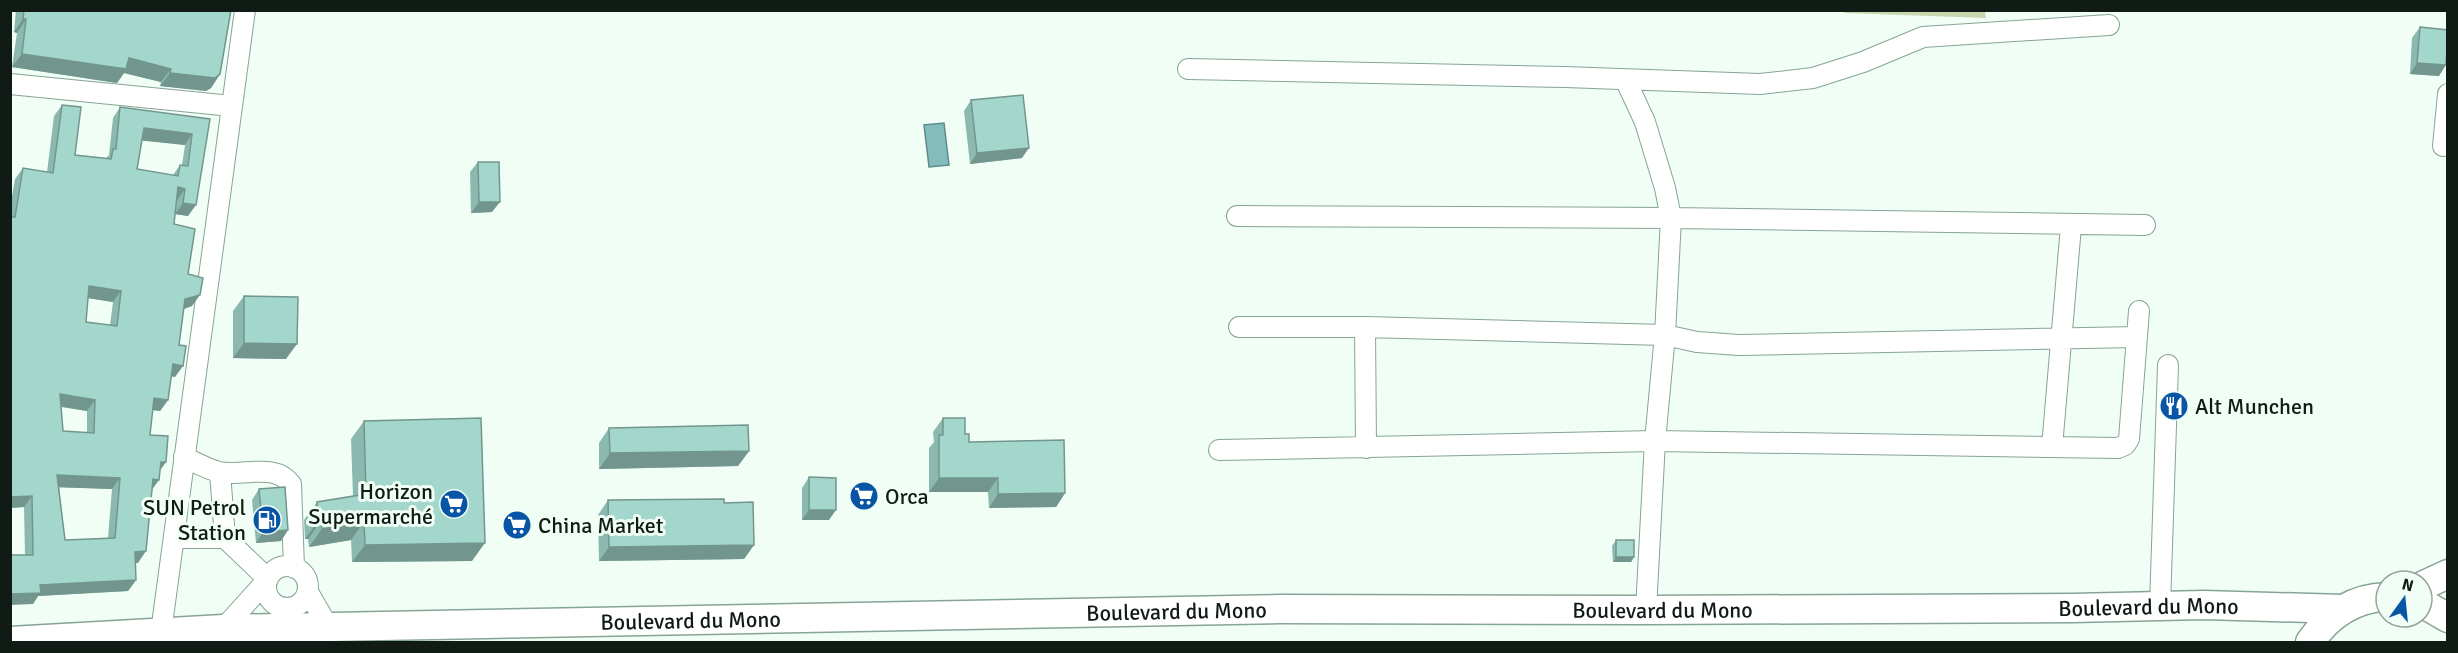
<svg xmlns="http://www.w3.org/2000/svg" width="2458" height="653" viewBox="0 0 2458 653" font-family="Signika,sans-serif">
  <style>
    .green { fill: #c9d7af }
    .water { fill: #84bbbc; stroke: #618b8a; stroke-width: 1.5 }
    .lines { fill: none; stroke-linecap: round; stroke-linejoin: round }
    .minor-casing { stroke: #86a494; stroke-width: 22 }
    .highway-casing { stroke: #86a494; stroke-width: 31 }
    .minor { stroke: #fff; stroke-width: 20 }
    .highway { stroke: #fff; stroke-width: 28 }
    .wall { fill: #8cb9af; fill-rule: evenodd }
    .shaded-wall { fill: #72968e }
    .building { fill: #a3d7cb; stroke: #72968e; stroke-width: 1.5; fill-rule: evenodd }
    .labels { text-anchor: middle; stroke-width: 6; stroke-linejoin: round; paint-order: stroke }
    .poi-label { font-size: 22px; fill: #101b15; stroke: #f1fef6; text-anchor: start }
    .street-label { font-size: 22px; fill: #101b15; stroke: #f1fef6 }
  </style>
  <rect width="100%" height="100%" fill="#f1fef6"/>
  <path class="green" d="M 1845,10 L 1985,11 L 1986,18 L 1844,13 Z"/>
  <path class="water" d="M 944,123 L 949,165 L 929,167 L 924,125 Z"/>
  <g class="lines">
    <g class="minor-casing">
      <path id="minor" d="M 1188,69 L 1565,77 L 1760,84 L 1813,78 L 1863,62 L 1923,37 L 2109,25
        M 1626,81 L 1645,122 L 1665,188 L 1671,218 L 1665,335 L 1655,441 L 1646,610
        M 10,84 L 232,106
        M 2443,146 L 2448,94
        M 1237,216 L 1671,218 L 2145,225
        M 1239,327 L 1365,327 L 1665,335 L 1697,342 L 1739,345 L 2137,337
        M 1365,327 L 1366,448
        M 2052,447 L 2071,226
        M 1219,450 L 1655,441 L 2118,448 L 2125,445 L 2129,439 L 2139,311
        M 184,457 C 195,462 207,469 219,472 C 244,477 274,462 291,484 L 294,568
        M 220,472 L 225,538 L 268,579 L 223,629
        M 174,538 L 225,538
        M266 587a21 21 0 1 1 42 0a21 21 0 1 1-42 0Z
        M 308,592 L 329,628
        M 2160,606 L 2168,365
        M 161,632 L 245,10"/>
    </g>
    <g class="highway-casing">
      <g id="highway">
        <path d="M 2422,586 L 2448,574"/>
        <path d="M 2422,603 L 2448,618"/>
        <path id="s1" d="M 10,641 L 223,629 L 1280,609 L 1646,610 L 2072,608 L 2204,605 L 2343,609"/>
        <path d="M 2310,642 C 2328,616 2353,598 2386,597"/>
      </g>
    </g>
    <use href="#minor" class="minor"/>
    <use href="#highway" class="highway"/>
  </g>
  <path class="wall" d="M 16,10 L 231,10 L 220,74 L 211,88 L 206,91 L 160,86 L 161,82 L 124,73 L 117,83 L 12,67 L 17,33 L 14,32 Z
    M 2420,27 L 2439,76 L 2410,74 L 2412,38 Z
    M 971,100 L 1022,158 L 970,164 L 964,111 Z
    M 62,105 L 75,155 L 106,158 L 109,155 L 113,118 L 120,107 L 210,119 L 188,216 L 175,214 L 177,200 L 176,200 L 174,224 L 188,274 L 192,306 L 184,309 L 175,377 L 171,376 L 168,400 L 160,411 L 152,410 L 150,435 L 166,462 L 160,470 L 152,491 L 138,563 L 135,563 L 136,580 L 128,591 L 38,596 L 33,604 L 25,555 L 24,507 L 10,508 L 10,208 L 15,179 L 23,168 L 47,172 L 54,116 ZM 142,140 L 185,145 L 182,165 L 180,165 L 173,175 L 137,169 ZM 88,298 L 113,302 L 110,325 L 86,322 ZM 61,407 L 87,411 L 87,433 L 63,431 ZM 59,487 L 112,489 L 108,538 L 65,540 Z
    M 478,162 L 492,212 L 471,213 L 470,172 Z
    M 244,296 L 286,359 L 233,358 L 233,311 Z
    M 943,418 L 965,434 L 969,442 L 1065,493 L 1056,507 L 989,508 L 988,492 L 929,492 L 929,448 L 934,442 L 933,432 Z
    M 364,421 L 472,561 L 352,562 L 351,540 L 309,547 L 308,539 L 305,539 L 304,520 L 317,502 L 353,496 L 351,439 Z
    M 609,428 L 749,451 L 738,466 L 599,469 L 599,443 Z
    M 809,477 L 829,520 L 802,520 L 802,488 Z
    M 259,489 L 288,530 L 281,541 L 256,543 L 252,500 Z
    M 608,500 L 724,503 L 754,545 L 744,559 L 599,561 L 598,515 Z
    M 1616,540 L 1634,557 L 1631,562 L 1613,562 L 1612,546 Z"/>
  <path class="shaded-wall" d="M 23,19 L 26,19 L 17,33 L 14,32 Z
    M 22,54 L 129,58 L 171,69 L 161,82 L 124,73 L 117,83 L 12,67 Z
    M 2417,63 L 2446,65 L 2439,76 L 2410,74 Z
    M 170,73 L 220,74 L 211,88 L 206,91 L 160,86 Z
    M 144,128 L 192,134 L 185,145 L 136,140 Z
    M 1029,148 L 1022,158 L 970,164 L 977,153 Z
    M 178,187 L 185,189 L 177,200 L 170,198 Z
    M 479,202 L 500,202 L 492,212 L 471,213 Z
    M 183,203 L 196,205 L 188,216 L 175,214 Z
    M 89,286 L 121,291 L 113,302 L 81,297 Z
    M 200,295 L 192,306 L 177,311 L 185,299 Z
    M 244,343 L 297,344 L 286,359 L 233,358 Z
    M 173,364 L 183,366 L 175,377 L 165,375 Z
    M 60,394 L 95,400 L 87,411 L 52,405 Z
    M 154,398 L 168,400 L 160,411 L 146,409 Z
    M 749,451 L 738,466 L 599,469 L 610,453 Z
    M 161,462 L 166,462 L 158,473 Z
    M 57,475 L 120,478 L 112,489 L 49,487 Z
    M 939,478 L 998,478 L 988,492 L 929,492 Z
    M 153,479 L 159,480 L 151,491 Z
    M 1065,493 L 1056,507 L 989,508 L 998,494 Z
    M 32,496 L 24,507 L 10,508 L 10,497 Z
    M 809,510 L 836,510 L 829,520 L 802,520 Z
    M 318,521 L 321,521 L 308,539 L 305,539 Z
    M 364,522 L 351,540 L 309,547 L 322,529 Z
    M 288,530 L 281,541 L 256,543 L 263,532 Z
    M 485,543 L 472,561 L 352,562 L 365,545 Z
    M 754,545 L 744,559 L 599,561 L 609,547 Z
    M 146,551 L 138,563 L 127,563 L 135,552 Z
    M 1616,557 L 1634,557 L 1631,562 L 1613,562 Z
    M 136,580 L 128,591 L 38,596 L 33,604 L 10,605 L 10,594 L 40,585 Z"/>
  <path class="building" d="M 24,10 L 231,10 L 220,74 L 215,78 L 170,73 L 171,69 L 129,58 L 126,69 L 22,54 L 26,19 L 23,19 Z
    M 2420,27 L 2448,30 L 2446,65 L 2417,63 Z
    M 1023,95 L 1029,148 L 977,153 L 971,100 Z
    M 62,105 L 81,107 L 75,155 L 111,159 L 113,149 L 116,149 L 120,107 L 210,119 L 196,205 L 183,203 L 185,189 L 178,187 L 174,224 L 195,229 L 188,274 L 203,278 L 200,295 L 185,299 L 179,345 L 186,346 L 183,366 L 173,364 L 168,400 L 154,398 L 150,435 L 168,436 L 166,462 L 161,462 L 159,480 L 153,479 L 146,551 L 135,552 L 136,580 L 40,585 L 41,593 L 10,594 L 10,555 L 33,555 L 32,496 L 10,497 L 10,217 L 15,217 L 23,168 L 53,173 ZM 144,128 L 192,134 L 188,166 L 180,165 L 178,176 L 137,169 ZM 89,286 L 121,291 L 117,326 L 86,322 ZM 60,394 L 95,400 L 94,433 L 63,431 ZM 57,475 L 120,478 L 115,538 L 65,540 Z
    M 478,162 L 499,162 L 500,202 L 479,202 Z
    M 244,296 L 298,297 L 297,344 L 244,343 Z
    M 481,418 L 485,543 L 365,545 L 364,522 L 322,529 L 321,521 L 318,521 L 317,502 L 366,494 L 364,421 Z
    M 943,418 L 965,418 L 965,434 L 969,434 L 969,442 L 1064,440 L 1065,493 L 998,494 L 998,478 L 939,478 L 939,435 L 943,435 Z
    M 748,425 L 749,451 L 610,453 L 609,428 Z
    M 809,477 L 836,478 L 836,510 L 809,510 Z
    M 285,487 L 288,530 L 263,532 L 259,489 Z
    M 724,499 L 724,503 L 753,502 L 754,545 L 609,547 L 608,500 Z
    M 1616,540 L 1634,540 L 1634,557 L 1616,557 Z"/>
  <defs>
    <g id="restaurant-disc" transform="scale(1.5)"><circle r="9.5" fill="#0755a4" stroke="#f1fef6"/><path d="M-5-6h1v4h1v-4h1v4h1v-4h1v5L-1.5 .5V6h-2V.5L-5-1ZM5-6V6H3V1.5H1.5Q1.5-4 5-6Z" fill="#fff"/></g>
    <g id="supermarket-disc" transform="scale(1.5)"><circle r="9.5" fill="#0755a4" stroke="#f1fef6"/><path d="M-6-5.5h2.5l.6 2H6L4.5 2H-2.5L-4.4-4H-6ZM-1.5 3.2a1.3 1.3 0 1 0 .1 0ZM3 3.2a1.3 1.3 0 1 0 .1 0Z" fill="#fff"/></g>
    <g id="fuel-disc" transform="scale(1.5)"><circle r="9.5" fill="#0755a4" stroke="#f1fef6"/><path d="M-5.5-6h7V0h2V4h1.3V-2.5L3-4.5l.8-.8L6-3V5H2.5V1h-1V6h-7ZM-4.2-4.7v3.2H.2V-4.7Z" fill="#fff"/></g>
  </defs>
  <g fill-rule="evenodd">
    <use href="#restaurant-disc" x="2174" y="406"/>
    <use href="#supermarket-disc" x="864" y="496"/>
    <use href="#supermarket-disc" x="454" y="504"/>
    <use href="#fuel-disc" x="267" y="520"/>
    <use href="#supermarket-disc" x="517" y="525"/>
  </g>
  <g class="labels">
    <g class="poi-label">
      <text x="2195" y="414">Alt Munchen</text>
      <text x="433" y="499" text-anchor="end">Horizon<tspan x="433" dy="25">Supermarché</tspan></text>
      <text x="885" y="504">Orca</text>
      <text x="246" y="515" text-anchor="end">SUN Petrol<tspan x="246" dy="25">Station</tspan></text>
      <text x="538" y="533">China Market</text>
    </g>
    <g class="street-label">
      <text dy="8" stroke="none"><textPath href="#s1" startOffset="2139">Boulevard du Mono</textPath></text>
      <text dy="8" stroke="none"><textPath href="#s1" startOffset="1653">Boulevard du Mono</textPath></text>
      <text dy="8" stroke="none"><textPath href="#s1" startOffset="1167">Boulevard du Mono</textPath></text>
      <text dy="8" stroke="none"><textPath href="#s1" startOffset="681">Boulevard du Mono</textPath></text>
    </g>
  </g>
  <rect width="2458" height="653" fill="none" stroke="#101b15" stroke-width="24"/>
  <g transform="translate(2404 599) rotate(15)"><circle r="28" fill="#f1fef6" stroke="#97a39c" stroke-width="1.5"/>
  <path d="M0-4.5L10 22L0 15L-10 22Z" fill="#0755a4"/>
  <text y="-9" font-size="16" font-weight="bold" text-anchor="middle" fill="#101b15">N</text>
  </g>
</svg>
